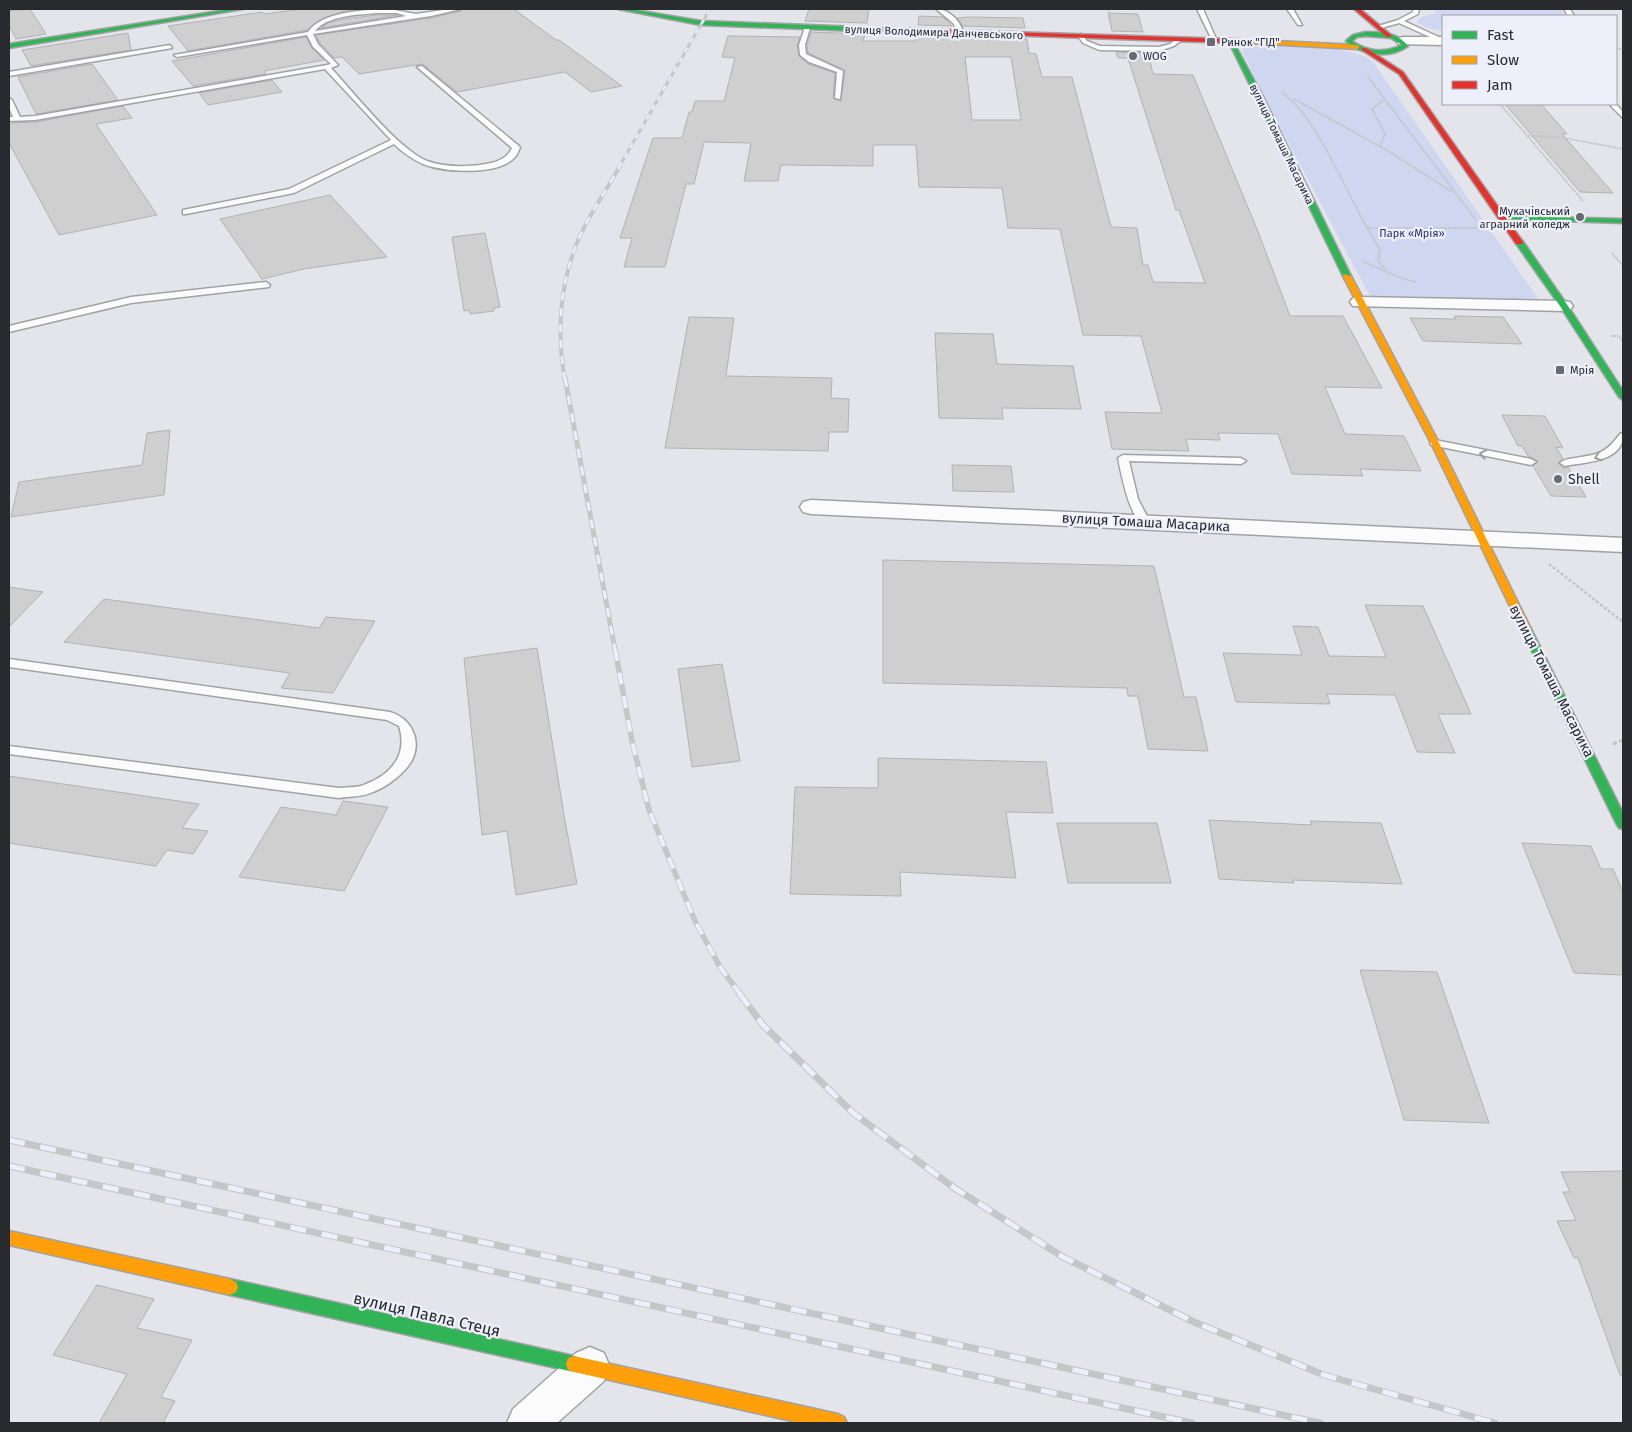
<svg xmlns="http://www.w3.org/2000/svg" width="1632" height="1432" viewBox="0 0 1632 1432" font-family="'Fira Sans',sans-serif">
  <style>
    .green { fill: #cfd6f0 }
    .building { fill: #d0cfd0; stroke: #b3b1b2; fill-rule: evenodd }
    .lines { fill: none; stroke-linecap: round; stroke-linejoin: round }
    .lane-casing { stroke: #a1a2a6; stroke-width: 3 }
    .street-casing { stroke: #a1a2a6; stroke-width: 3 }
    .fast-casing { stroke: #a1a2a6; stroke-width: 3 }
    .slow-casing { stroke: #a1a2a6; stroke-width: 3 }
    .jam-casing { stroke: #a1a2a6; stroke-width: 3 }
    .path-far2 { stroke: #c3c4c6; stroke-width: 2; stroke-dasharray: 2 1; stroke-linecap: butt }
    .path-far1 { stroke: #c3c4c6; stroke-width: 2.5; stroke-dasharray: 3 2; stroke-linecap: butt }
    .path { stroke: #c3c4c6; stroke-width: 3; stroke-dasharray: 4 2.5; stroke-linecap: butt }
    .lane { fill: #fbfbfc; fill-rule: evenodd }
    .street { fill: #fbfbfc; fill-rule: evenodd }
    .fast { fill: #30b455; fill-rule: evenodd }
    .slow { fill: #ff9f0a; fill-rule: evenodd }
    .jam { fill: #e5322d; fill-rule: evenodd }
    .rail-far4-casing { stroke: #c5c6c8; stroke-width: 3 }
    .rail-far3-casing { stroke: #c5c6c8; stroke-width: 4 }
    .rail-far2-casing { stroke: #c5c6c8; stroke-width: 5 }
    .rail-far1-casing { stroke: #c5c6c8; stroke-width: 5.5 }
    .rail-casing { stroke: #c5c6c8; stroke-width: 7 }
    .rail-far4 { stroke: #edf0fb; stroke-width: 2; stroke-dasharray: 5.5; stroke-linecap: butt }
    .rail-far3 { stroke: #edf0fb; stroke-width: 2.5; stroke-dasharray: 8; stroke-linecap: butt }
    .rail-far2 { stroke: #edf0fb; stroke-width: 3; stroke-dasharray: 9; stroke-linecap: butt }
    .rail-far1 { stroke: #edf0fb; stroke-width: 4; stroke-dasharray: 12; stroke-linecap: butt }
    .rail { stroke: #edf0fb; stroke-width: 5; stroke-dasharray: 16; stroke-linecap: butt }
    .oneway { stroke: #9c9d9f }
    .poi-dot { fill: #6a6b70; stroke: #edf0fb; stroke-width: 2 }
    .labels { text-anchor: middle; stroke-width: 4.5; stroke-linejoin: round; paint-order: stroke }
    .far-street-label { font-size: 11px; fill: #282a2e; stroke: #edf0fb }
    .far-poi-label { font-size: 11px; fill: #282a2e; stroke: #edf0fb; text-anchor: start }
    .far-park-label { font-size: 11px; fill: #242e70; stroke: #edf0fb }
    .poi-label { font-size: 14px; fill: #282a2e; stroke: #edf0fb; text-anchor: start }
    .street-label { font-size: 14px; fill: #282a2e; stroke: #edf0fb }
    .near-street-label { font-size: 16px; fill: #282a2e; stroke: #edf0fb }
  </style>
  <rect width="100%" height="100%" fill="#e4e5ea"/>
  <path class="green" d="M 1434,9 L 1560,9 L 1564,16 L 1443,16 L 1443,31 L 1427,28 L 1416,22 L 1422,17 L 1436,13 Z
    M 1240,46 C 1274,47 1348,42 1373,62 L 1541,303 L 1371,298 L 1263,95 Z"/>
  <path class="building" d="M 30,9 L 46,34 L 16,39 L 9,25 L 9,11 Z
    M 301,9 L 363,9 L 345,11 L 323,18 L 307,30 L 188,51 L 168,26 L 262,12 L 264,14 Z
    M 463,9 L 514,9 L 556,40 L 559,40 L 622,86 L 591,92 L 565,72 L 457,92 L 422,64 L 359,74 L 342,57 L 334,58 L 320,43 L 316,35 L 431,18 L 461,11 Z
    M 809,9 L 869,9 L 867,23 L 805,21 Z
    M 1108,13 L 1138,14 L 1143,32 L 1112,31 Z
    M 377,15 L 398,15 L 321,28 L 328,23 L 344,19 Z
    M 919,16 L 943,17 L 952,26 L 918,25 Z
    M 968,17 L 1023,18 L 1025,28 L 963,26 L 957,18 Z
    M 811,32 L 865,34 L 863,41 L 915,41 L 916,36 L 1027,39 L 1029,53 L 1036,54 L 1042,77 L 1072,77 L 1111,227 L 1137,228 L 1143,265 L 1148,265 L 1153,282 L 1205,283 L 1179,210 L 1176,210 L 1128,58 L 1118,58 L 1116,52 L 1148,53 L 1153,74 L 1193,75 L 1259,234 L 1290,316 L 1343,316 L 1382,388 L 1325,387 L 1345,434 L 1404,436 L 1421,471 L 1360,469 L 1363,476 L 1292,474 L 1278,434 L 1218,433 L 1220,440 L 1186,439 L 1189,451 L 1112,449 L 1105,412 L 1162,413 L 1141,336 L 1083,335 L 1060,229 L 1008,228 L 1002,188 L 919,187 L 916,145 L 873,145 L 873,166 L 781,165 L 778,181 L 744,181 L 751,143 L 704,142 L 694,184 L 686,184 L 665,267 L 624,267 L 632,238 L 620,238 L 653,138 L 682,138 L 689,112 L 692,112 L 695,101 L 724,101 L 735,58 L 722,57 L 728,36 L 800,37 L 797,45 L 799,56 L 808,64 L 835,73 L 833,98 L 841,101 L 845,70 L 808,53 L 807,45 ZM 965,57 L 1011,57 L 1021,120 L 972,120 Z
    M 128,33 L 131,50 L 31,66 L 22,50 Z
    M 306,37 L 312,48 L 324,60 L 264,71 L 266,74 L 193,86 L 172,61 Z
    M 92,64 L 118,100 L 36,114 L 18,77 Z
    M 272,80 L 282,92 L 208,105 L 199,93 Z
    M 1505,104 L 1541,104 L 1567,134 L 1562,134 L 1613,193 L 1580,192 Z
    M 123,106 L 132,118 L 96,124 L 157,215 L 59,235 L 9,143 L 9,123 L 35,122 Z
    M 330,195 L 387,257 L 304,269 L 262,279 L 220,219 Z
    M 485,233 L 500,307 L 494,308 L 494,311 L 470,314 L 469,310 L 464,311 L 452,237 Z
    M 1454,316 L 1503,317 L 1522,344 L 1423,341 L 1410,318 L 1456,319 Z
    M 689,317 L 734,318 L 726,376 L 832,378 L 831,398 L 849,399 L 848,432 L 829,432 L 828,451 L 665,448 Z
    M 935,333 L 993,334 L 997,364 L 1073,366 L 1081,409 L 1002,408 L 1003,419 L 939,418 Z
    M 1502,415 L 1545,416 L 1563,448 L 1556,447 L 1563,459 L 1558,463 L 1564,468 L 1568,467 L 1586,497 L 1551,496 L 1533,466 L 1538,461 L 1528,456 L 1522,446 L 1518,446 Z
    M 170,430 L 164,495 L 11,517 L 19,482 L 142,465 L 147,433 Z
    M 952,465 L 1011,466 L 1014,492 L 953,491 Z
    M 883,560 L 1154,566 L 1184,697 L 1196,697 L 1208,751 L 1148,749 L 1138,696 L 1128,696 L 1127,688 L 883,683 Z
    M 9,587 L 43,592 L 9,627 Z
    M 104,599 L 319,628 L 326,617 L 375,621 L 333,693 L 281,688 L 290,673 L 64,642 Z
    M 1365,605 L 1423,606 L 1471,714 L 1438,714 L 1455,753 L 1417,752 L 1395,695 L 1327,694 L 1330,704 L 1236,702 L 1223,653 L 1302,655 L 1293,626 L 1318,627 L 1329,656 L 1386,657 Z
    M 537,648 L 565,821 L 577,884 L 516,895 L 507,831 L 482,835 L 464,658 Z
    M 722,664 L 740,761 L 692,767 L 678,669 Z
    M 878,758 L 1046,762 L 1053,813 L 1006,812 L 1016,878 L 900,872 L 901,896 L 790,894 L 795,787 L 878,788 Z
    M 9,776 L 199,804 L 182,828 L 208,831 L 193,854 L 167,850 L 156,866 L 9,843 Z
    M 343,801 L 388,807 L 344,891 L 239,877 L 281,807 L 336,815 Z
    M 1209,820 L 1312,825 L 1310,821 L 1381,823 L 1402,884 L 1293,880 L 1294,883 L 1219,879 Z
    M 1057,823 L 1157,823 L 1171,883 L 1068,883 Z
    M 1522,843 L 1591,846 L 1601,869 L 1613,869 L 1623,892 L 1623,975 L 1574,973 Z
    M 1360,970 L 1437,972 L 1489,1123 L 1404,1120 Z
    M 1623,1171 L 1623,1375 L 1620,1375 L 1578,1258 L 1574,1258 L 1557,1221 L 1576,1220 L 1563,1192 L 1570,1192 L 1561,1172 Z
    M 97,1285 L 154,1299 L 137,1328 L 192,1340 L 161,1397 L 175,1401 L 163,1423 L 99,1423 L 127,1374 L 53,1355 Z"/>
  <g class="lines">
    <g class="lane-casing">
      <path id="lane" d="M 389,9 L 416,14 L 450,9 L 461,9 L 431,16 L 313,34 L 318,44 L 338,65 L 331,68 C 354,93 398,149 427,161 C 444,167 463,167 480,165 C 493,163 506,161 512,148 L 417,67 L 422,66 L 519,146 L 520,148 C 518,151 517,156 514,158 C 497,176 443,172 423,164 C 412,159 402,152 394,144 L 294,193 L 186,214 L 183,214 L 183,210 L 289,189 L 391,140 L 325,69 L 35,120 L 9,121 L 9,117 L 13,117 L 9,107 L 9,98 L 12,100 L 20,117 L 35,116 L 327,65 L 331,64 L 313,47 L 307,35 L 177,57 L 174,55 L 308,32 C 322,11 366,10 389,9 ZM 377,13 L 397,13 L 406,16 L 315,31 C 328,15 358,15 377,13 Z
        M 936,9 C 948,8 963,23 963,34 L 959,34 L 953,23 Z
        M 1197,9 L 1203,9 L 1217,41 L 1212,40 Z
        M 1287,9 L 1293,9 L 1302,25 L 1298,25 Z
        M 1413,9 L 1419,9 L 1418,14 L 1404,21 L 1443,39 L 1443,43 L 1399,23 L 1378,29 L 1375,27 L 1398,20 L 1413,12 Z
        M 1564,9 L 1570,9 L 1574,16 L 1568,16 Z
        M 805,27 L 810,28 L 805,45 L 806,54 L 843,71 L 840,99 L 835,98 L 837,72 L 809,62 L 800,55 L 799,45 Z
        M 1081,34 L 1087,41 L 1100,46 L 1159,47 L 1170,44 L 1178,38 L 1183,39 L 1174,46 L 1159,51 L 1099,50 L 1083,43 L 1078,36 Z
        M 170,45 L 172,48 L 9,76 L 9,72 Z
        M 1610,104 L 1616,104 L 1623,112 L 1623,118 L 1611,106 Z
        M 266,282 L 270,285 L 269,287 L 131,303 L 9,332 L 9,326 L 131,297 Z
        M 1623,433 C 1625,462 1586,462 1565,466 L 1560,463 C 1564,459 1569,459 1575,458 C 1599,454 1605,454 1620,434 Z
        M 1435,440 L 1531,459 L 1536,462 L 1531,465 L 1431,445 L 1430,443 Z
        M 1123,455 L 1241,458 L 1246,461 L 1241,464 L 1129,461 L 1138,499 L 1150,522 L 1145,525 C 1130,521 1121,473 1118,458 Z
        M 9,659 L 390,712 C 411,718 422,740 412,760 C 405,773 387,787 373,792 C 364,797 350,796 339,798 L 9,754 L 9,746 L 339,788 C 347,787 359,788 366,784 C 392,774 408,754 399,726 L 387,720 L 9,667 Z"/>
    </g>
    <g class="street-casing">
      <path id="street" d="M 1403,37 L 1443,37 L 1443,45 L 1398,44 L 1397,41 L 1398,38 Z
        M 1359,297 L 1564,301 L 1570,302 L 1573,306 L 1570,310 L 1564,311 L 1353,306 L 1350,302 L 1353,298 Z
        M 811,500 L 1623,538 L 1623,552 L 811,514 L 803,512 L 800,507 L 803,502 Z
        M 590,1347 L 604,1353 L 610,1367 L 604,1381 L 557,1423 L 507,1423 L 513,1409 L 576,1353 Z"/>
    </g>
    <g class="fast-casing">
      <path id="fast" d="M 232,9 L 243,9 L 9,48 L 9,44 Z
        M 618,9 L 629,9 L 701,21 L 884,28 L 887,30 L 884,32 L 701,25 Z
        M 1366,32 C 1382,32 1397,32 1408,46 C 1390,59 1362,56 1346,41 L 1353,35 ZM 1366,36 L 1391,38 L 1402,45 C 1385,53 1367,52 1352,41 L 1357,37 Z
        M 1228,40 L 1233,41 L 1263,97 L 1351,276 L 1350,278 L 1343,276 Z
        M 1499,216 L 1623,219 L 1623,223 L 1501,219 L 1499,218 Z
        M 1516,240 L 1522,240 L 1568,306 L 1623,391 L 1623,400 L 1619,397 L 1560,306 L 1515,242 Z
        M 1526,626 L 1531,629 L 1623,813 L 1623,829 L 1619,828 L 1617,825 L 1521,629 Z
        M 230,1279 L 574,1356 L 580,1358 L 582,1364 L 580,1370 L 574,1372 L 230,1295 L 224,1292 L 222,1287 L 224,1282 Z"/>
    </g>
    <g class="slow-casing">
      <path id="slow" d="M 1232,39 L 1357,45 L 1360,47 L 1357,49 L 1230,42 Z
        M 1344,274 L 1351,276 L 1439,443 L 1531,629 L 1530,631 L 1522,631 L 1521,629 L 1431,443 L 1343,276 Z
        M 9,1231 L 230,1279 L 236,1282 L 238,1287 L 236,1292 L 230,1295 L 9,1245 Z
        M 574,1356 L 838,1414 L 844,1417 L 847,1423 L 801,1423 L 574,1372 L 568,1370 L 566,1364 L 568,1358 Z"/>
    </g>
    <g class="jam-casing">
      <path id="jam" d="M 1354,9 L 1360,9 L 1391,35 L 1391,37 L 1387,37 Z
        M 884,28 L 1232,39 L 1235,41 L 1232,43 L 882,31 Z
        M 1362,48 L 1366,48 L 1403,72 L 1523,242 L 1522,244 L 1516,244 L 1399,74 L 1362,50 Z"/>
    </g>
    <path class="path-far2" d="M 1108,9 L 1111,18
      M 1616,49 L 1623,49
      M 1368,77 L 1476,220
      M 1282,92 C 1322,122 1350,205 1380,249 L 1378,260 L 1385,270
      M 1294,99 L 1388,151 L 1452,192
      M 1448,104 L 1500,104
      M 1500,104 L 1583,201
      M 1528,136 L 1559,137 L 1623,149
      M 1380,147 L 1385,134 L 1372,109 L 1385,99
      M 1367,228 L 1482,228
      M 1612,253 L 1623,266
      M 1364,262 C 1382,269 1397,278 1416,282
      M 1611,336 L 1619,336 L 1623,342"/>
    <path class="path-far1" d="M 1549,564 L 1623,622"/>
    <path class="path" d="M 1613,744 L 1623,740"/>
    <use href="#lane" class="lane"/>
    <use href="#street" class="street"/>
    <use href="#fast" class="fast"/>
    <use href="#slow" class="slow"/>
    <use href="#jam" class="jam"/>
    <g class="rail-far4-casing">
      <path id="rail-far4" d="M 619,167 L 710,9"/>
    </g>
    <g class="rail-far3-casing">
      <path id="rail-far3" d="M 565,380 C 556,333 560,280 580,236 C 591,212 607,189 620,166"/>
    </g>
    <g class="rail-far2-casing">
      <path id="rail-far2" d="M 565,378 L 615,650"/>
    </g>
    <g class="rail-far1-casing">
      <path id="rail-far1" d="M 615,649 L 632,741 L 649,810 L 695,921 L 720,967 L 740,994"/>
    </g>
    <g class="rail-casing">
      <path id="rail" d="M 739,993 L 763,1025 L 852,1112 L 953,1187 L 1063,1257 L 1194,1322 L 1324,1375 L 1495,1423
        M 9,1140 L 1320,1423
        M 9,1166 L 1192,1423"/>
    </g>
    <use href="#rail-far4" class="rail-far4"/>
    <use href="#rail-far3" class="rail-far3"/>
    <use href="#rail-far2" class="rail-far2"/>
    <use href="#rail-far1" class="rail-far1"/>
    <use href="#rail" class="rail"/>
  </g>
  <defs><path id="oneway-chevron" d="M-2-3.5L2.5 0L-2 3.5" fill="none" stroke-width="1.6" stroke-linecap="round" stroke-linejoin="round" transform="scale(1.25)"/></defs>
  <g class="oneway">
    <use href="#oneway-chevron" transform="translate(1483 454) rotate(-169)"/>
    <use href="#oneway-chevron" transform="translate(1598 457) rotate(161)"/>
  </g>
  <g class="poi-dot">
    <rect x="1206" y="37" width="10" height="10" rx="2.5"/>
    <circle cx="1133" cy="56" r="5"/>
    <circle cx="1580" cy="217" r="5"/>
    <rect x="1555" y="365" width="10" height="10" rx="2.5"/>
    <circle cx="1558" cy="479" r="5"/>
  </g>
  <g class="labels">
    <g class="far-street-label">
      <text transform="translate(934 32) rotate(2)" y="4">вулиця Володимира Данчевського</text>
      <text transform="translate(1282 144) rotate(64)" y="4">вулиця Томаша Масарика</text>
    </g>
    <g class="far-poi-label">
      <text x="1221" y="46">Ринок "ГІД"</text>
      <text x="1143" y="60">WOG</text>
      <text x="1570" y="215" text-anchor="end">Мукачівський<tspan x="1570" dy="13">аграрний коледж</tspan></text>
      <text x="1570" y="374">Мрія</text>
    </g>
    <g class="far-park-label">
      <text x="1412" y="237">Парк «Мрія»</text>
    </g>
    <g class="poi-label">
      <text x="1568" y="484">Shell</text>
    </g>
    <g class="street-label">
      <text transform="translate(1146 522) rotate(3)" y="5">вулиця Томаша Масарика</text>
      <text transform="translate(1552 681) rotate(63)" y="5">вулиця Томаша Масарика</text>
    </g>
    <g class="near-street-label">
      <text transform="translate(427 1314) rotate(13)" y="6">вулиця Павла Стеця</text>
    </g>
  </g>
  <rect width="1632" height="1432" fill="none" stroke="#282a2e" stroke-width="20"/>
  <rect x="1442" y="15" width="175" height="90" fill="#edf0fb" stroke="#9ea1a9"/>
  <rect x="1452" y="31" width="25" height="8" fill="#30b455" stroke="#9ea1a9"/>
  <text x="1487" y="40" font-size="15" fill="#282a2e">Fast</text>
  <rect x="1452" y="56" width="25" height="8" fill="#ff9f0a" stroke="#9ea1a9"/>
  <text x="1487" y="65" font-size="15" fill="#282a2e">Slow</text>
  <rect x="1452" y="81" width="25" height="8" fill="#e5322d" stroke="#9ea1a9"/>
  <text x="1487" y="90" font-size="15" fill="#282a2e">Jam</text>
</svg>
